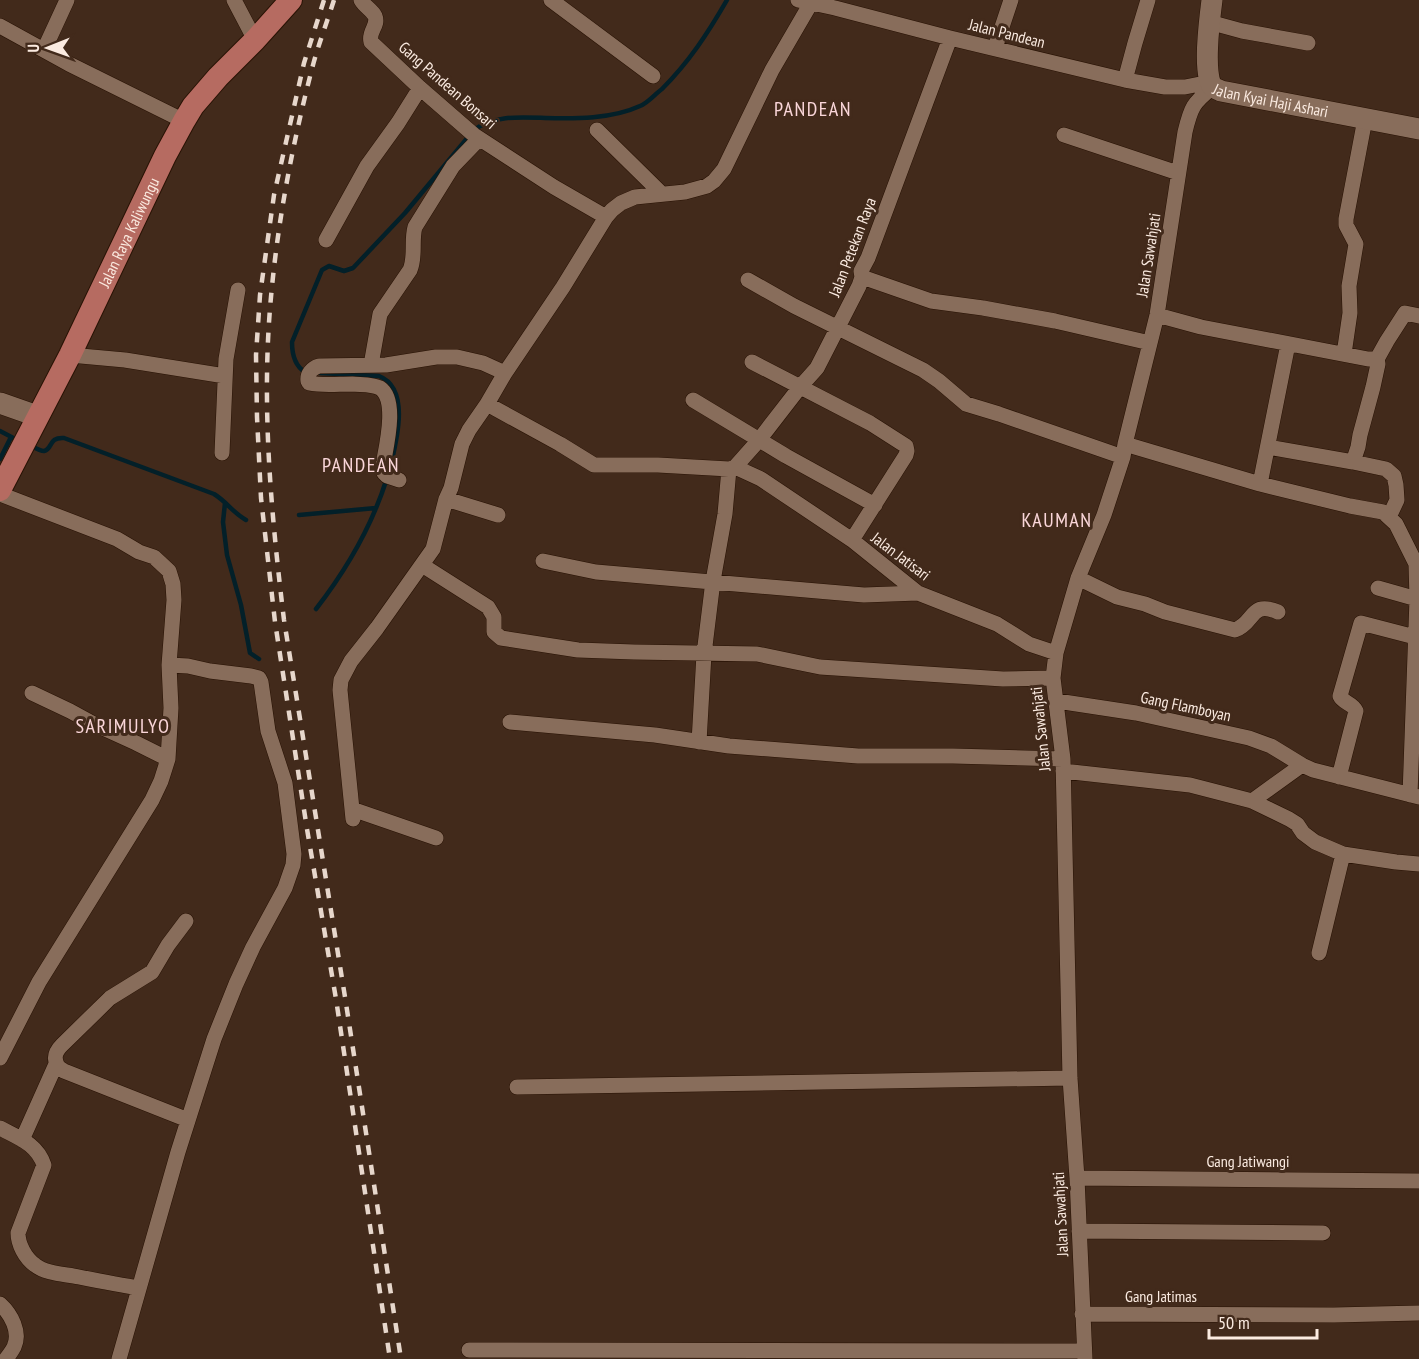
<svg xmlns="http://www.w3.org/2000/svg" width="1419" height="1359" viewBox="0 0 1419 1359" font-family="'PT Sans Narrow',sans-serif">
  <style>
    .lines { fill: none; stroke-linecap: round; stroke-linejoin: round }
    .stream { stroke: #032029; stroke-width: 4.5 }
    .street-casing { stroke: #281204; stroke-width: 16 }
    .secondary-casing { stroke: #281204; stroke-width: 22 }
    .primary-casing { stroke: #281204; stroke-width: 24 }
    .street { stroke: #886d5b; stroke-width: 15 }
    .secondary { stroke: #886d5b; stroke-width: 21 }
    .primary { stroke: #b66b61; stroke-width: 22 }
    .rail { stroke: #e7d7cc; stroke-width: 4.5; stroke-dasharray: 10 10; stroke-linecap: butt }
    .labels { text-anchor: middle; stroke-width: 6; stroke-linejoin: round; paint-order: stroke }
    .street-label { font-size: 16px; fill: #fbebe1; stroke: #422a1b }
    .quarter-label { font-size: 20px; letter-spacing: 1.5px; fill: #fad6d9; stroke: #422a1b }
  </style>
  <rect width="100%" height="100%" fill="#422a1b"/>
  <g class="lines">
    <path class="stream" d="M 305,372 C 295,366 292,353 292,342 L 322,270 L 329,266 L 344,271 L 353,268 L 405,213 L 474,130 C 494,115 520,117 545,118 C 575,119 612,119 640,106 C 648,103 655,94 662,89 C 689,62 708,33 727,0
      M 320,373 L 379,376 C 410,388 397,439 391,464
      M 0,431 L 19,441
      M 29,445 C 33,447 40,451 44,451 C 53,449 48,437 64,438 L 214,494 C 227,502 232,512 246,520
      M 0,459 L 11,437
      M 225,503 L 223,522 L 227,555 L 241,605 L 250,653 L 259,659
      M 299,515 L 376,508
      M 316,609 C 347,569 372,526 387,478"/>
    <g class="street-casing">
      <path id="street" d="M 234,0 L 255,40
        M 361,0 C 365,7 372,10 375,16 C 379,26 368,31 371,42 L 420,88 L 474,135 L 554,187 L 606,217
        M 551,0 L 653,76
        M 798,0 L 835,8 L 950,38 L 1125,80 L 1165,87 L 1185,87 L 1210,82
        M 1209,22 L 1242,31 L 1308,43
        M 0,26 L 69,64 L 184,121
        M 995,48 L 1011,0
        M 44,50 L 67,0
        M 1125,80 L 1135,43 L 1148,0
        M 597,130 L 662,194
        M 1064,135 L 1178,173
        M 326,240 L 367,166 L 398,123 L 420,88
        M 862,277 L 931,301 L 983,308 L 1055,321 L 1150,343
        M 748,280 L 794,306 L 923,370 L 939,381 L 966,404 L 999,414 L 1123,457
        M 1157,315 L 1201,327 L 1368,359 L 1377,359 L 1387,341 L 1405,313 L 1419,316
        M 1344,354 L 1350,313 L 1349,286 L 1356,244 L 1346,225 L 1346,219 L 1365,119
        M 70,355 L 125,360 L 225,376
        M 752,362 L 870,423 L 906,446 L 907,451 L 906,455 L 852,540
        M 371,365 L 380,314 L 410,270 C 416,256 411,241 415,227 L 453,166 L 479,139
        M 693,400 L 786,456 L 875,505
        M 487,404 L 560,444 L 594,465 L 658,465 L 729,469
        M 1125,444 L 1260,484 L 1350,506 L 1383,512 L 1396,524 L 1416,564 L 1417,599 L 1410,795
        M 1268,447 L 1353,462 L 1358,447 L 1360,435 L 1373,387 L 1378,364 L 1377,359
        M 222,453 L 226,359 L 238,290
        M 1353,462 L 1386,469 L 1394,476 L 1396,485 L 1397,500 L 1389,517
        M 735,467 L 761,479 L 852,540 L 918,593 L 997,624 L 1029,644 L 1056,653
        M 399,480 L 387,476 L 384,473 L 383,465 C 386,447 398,400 380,388 C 372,384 361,385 352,384 C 338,384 323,386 309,383 L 308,381 C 307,374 312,368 319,366 L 386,365 L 436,357 L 457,357 L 483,363 L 505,373
        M 1260,484 L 1288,344
        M 0,494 L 117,539 L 139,552 L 154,557 L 169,571 L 173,584 L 174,600 L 169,665 L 171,708 L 168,759 L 161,781 L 152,800 L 39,982 L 0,1058
        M 446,499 L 498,515
        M 543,561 L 596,572 L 864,595 L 918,593
        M 422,565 L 488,607 L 494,617 L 494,632 L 501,638 L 578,650 L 634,652 L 757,654 L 820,667 L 1003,679 L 1053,678
        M 1078,578 L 1117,597 L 1145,604 L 1165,612 L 1235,630 C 1255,623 1250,600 1278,612
        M 1378,588 L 1417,599
        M 32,693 L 70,711 L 92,723 L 136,743 L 168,759
        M 1057,701 L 1136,713 L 1249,738 L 1271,746 L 1302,765 L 1313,770 L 1419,797
        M 510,722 L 655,735 L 729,746 L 858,756 L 953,756 L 1063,759
        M 699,742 L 704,654 L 713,581 L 725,514 L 729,469 L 735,467 L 759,440 L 800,387 L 817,368 L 859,286 L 862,277 L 861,271 L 868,258 L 950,38
        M 1063,771 L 1190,785 L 1252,801 L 1289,819 L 1297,824 L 1303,833 L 1315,842 L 1343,854 L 1396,862 L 1419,864
        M 1339,777 L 1356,711 C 1353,703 1343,703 1340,696 L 1361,623 L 1415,637
        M 1252,801 L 1302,765
        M 352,809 L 436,838
        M 353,819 L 340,690 L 341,680 L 351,661 L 377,628 L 433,549 L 446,499 L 451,488 L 462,444 L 469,430 L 487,404 L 505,373 L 563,287 L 606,217 L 612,210 L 621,203 L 635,197 L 685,192 L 707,186 L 714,181 L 724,169 L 772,70 L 811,3
        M 186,921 L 168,945 L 152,972 L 110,998 L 62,1045 C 55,1052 53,1058 58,1067 L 64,1071 L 188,1120
        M 1319,953 L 1343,854
        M 517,1087 L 1070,1078
        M 0,1128 C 19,1138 37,1144 44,1165 L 18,1233 C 18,1244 25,1258 35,1265 C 46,1274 65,1274 79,1277 C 99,1281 119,1285 139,1288
        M 22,1140 L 56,1064
        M 1077,1178 L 1419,1181
        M 1079,1231 L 1323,1233
        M 0,1304 C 11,1314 21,1332 14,1347 C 12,1351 9,1355 6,1359
        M 1082,1314 L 1334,1315 L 1419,1313
        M 469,1350 L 1084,1351
        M 119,1359 L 178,1152 L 214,1039 L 236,984 L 253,947 L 285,888 L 293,865 L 294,854 L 285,783 L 268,731 L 261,682 L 259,678 L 251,676 L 210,671 L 188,666 L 169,665
        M 1085,1359 L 1077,1178 L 1070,1078 L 1063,759 L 1053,678 L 1056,653 L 1078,578 L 1104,515 L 1123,457 L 1125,444 L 1157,315 L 1185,132 C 1191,107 1193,103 1213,87"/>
    </g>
    <g class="secondary-casing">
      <g id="secondary">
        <path id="s1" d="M 1212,0 C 1210,16 1202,76 1213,87 C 1214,88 1219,90 1221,91 L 1419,129"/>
        <path d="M 0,403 L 37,416"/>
      </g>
    </g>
    <g class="primary-casing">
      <g id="primary">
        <path id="s2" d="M 0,490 L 70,355 L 165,156 L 184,121 L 193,106 L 218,77 L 255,40 L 291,0"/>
      </g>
    </g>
    <use href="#street" class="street"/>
    <use href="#secondary" class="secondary"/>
    <use href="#primary" class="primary"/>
    <path class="rail" d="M 324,0 L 304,63 L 274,195 L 260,295 L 256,355 L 257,417 L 261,498 L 275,622 L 307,829 L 336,999 L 390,1359
      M 334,0 C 327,22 319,43 313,65 C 293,141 278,219 271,297 C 261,404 271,513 284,620 L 345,997 L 401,1359"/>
  </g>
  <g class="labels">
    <g class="street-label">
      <text transform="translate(1007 33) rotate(14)" y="6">Jalan Pandean</text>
      <text transform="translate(448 85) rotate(41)" y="6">Gang Pandean Bonsari</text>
      <text dy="6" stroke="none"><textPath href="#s1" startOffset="148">Jalan Kyai Haji Ashari</textPath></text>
      <text dy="6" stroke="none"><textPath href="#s2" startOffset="288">Jalan Raya Kaliwungu</textPath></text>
      <text transform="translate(852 247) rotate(-69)" y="6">Jalan Petekan Raya</text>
      <text transform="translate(1148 255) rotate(-81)" y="6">Jalan Sawahjati</text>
      <text transform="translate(901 556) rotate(37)" y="6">Jalan Jatisari</text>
      <text transform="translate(1186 706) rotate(12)" y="6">Gang Flamboyan</text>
      <text transform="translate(1040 729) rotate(-96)" y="6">Jalan Sawahjati</text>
      <text x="1248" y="1167">Gang Jatiwangi</text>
      <text transform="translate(1060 1214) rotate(-93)" y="6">Jalan Sawahjati</text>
      <text x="1161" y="1302">Gang Jatimas</text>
    </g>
    <g class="quarter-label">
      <text x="813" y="116">PANDEAN</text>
      <text x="361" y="472">PANDEAN</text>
      <text x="1057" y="527">KAUMAN</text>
      <text x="123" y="733">SARIMULYO</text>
    </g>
  </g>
  <g transform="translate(48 48) rotate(269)" stroke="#422a1b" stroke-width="4.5" paint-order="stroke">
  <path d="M0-4.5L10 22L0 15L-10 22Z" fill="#fbebe1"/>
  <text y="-9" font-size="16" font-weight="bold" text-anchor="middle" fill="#fbebe1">U</text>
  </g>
  <path d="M1209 1329v9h108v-9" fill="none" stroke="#fbebe1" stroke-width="3"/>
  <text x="1218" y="1329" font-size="18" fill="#fbebe1" stroke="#422a1b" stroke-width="4.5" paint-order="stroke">50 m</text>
</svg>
